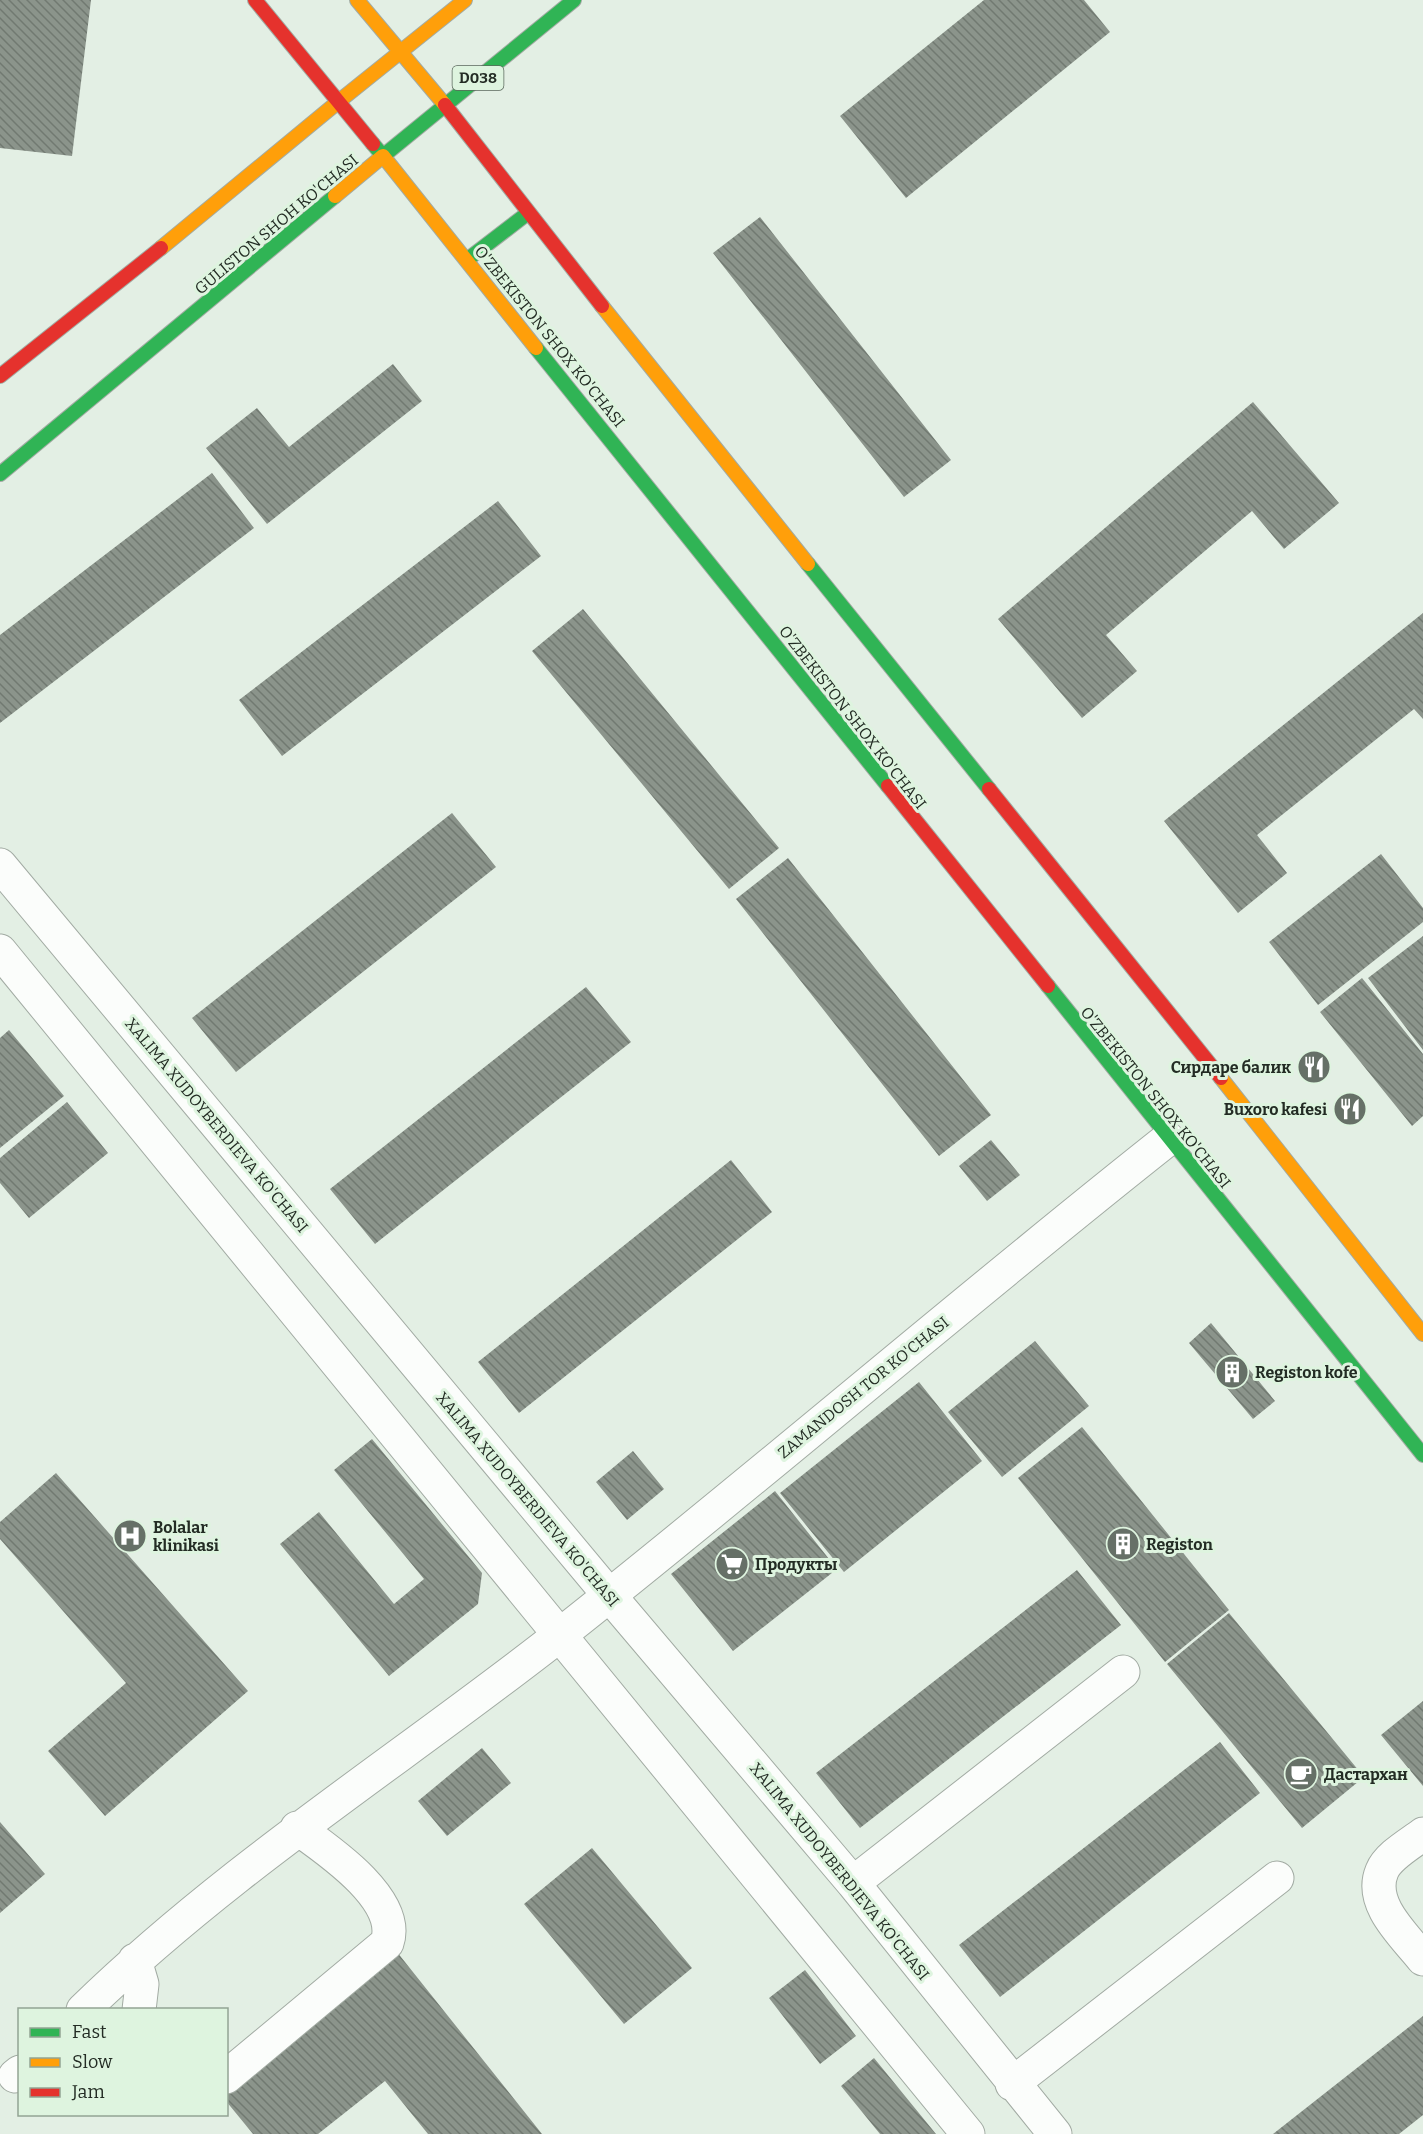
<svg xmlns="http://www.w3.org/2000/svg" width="1423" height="2134" viewBox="0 0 1423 2134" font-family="Bitter,serif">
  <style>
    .building { fill: url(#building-back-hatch) }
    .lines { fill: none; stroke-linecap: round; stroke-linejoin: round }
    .street-casing { stroke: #a2aba3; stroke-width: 35 }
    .fast-casing { stroke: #a2aba3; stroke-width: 16 }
    .slow-casing { stroke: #a2aba3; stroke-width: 16 }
    .jam-casing { stroke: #a2aba3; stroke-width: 16 }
    .street { stroke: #fbfdfb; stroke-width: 33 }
    .fast { stroke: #30b455; stroke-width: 14 }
    .slow { stroke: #ff9f0a; stroke-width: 14 }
    .jam { stroke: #e5322d; stroke-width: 14 }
    .labels { text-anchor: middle; stroke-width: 6; stroke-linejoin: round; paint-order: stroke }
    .shield { fill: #def4df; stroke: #5b685c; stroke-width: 1.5 }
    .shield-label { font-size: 15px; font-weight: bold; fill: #232c24 }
    .street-label { font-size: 16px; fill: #232c24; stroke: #def4df }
    .poi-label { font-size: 16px; font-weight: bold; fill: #232c24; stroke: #def4df; text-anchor: start }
  </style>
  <defs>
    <pattern id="building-back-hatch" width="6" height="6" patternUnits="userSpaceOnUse" patternTransform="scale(1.5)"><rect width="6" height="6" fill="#8b948b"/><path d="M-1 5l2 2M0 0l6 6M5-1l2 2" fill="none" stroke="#717971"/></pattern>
  </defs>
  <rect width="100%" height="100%" fill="#e3efe4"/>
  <path class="building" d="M 0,0 L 91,0 L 72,156 L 0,148 Z
    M 984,0 L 1084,0 L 1110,32 L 906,198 L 840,116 Z
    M 760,217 L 951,460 L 904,497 L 713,253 Z
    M 393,364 L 422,401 L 267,524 L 206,448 L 257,408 L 289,447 Z
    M 1253,402 L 1339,503 L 1284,549 L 1252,511 L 1106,635 L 1137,671 L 1082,718 L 998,619 Z
    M 212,473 L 254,528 L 0,723 L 0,635 Z
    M 498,501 L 541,556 L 282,756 L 239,700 Z
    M 583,609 L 779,848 L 729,889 L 532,651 Z
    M 1423,613 L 1423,719 L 1414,709 L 1257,835 L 1287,873 L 1238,913 L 1164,821 Z
    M 452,813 L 496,867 L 236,1072 L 192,1018 Z
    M 1381,854 L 1423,908 L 1423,922 L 1318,1005 L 1269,942 Z
    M 788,858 L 991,1115 L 939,1156 L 736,899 Z
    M 1423,936 L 1423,1050 L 1368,978 Z
    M 1362,978 L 1423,1054 L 1423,1116 L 1412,1126 L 1320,1012 Z
    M 586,987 L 631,1042 L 375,1244 L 330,1189 Z
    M 9,1030 L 64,1096 L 0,1148 L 0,1038 Z
    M 67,1102 L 108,1153 L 29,1218 L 0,1183 L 0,1158 Z
    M 991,1140 L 1020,1175 L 987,1201 L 959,1166 Z
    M 731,1160 L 772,1212 L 519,1413 L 478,1362 Z
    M 1211,1323 L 1275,1401 L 1253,1419 L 1189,1343 Z
    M 1035,1341 L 1089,1406 L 1002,1477 L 948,1412 Z
    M 919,1382 L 982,1461 L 844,1572 L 780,1493 Z
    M 1082,1427 L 1229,1610 L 1165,1662 L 1018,1478 Z
    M 372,1439 L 482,1573 L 478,1604 L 389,1676 L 280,1544 L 319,1512 L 394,1604 L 424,1579 L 334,1470 Z
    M 633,1451 L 664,1489 L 627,1520 L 596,1482 Z
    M 56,1473 L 248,1691 L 105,1816 L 48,1751 L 126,1683 L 0,1539 L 0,1522 Z
    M 775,1491 L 837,1569 L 733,1651 L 671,1574 Z
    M 1077,1570 L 1121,1625 L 860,1828 L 816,1773 Z
    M 1229,1613 L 1364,1777 L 1302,1828 L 1167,1664 Z
    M 1423,1701 L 1423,1786 L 1381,1735 Z
    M 1220,1742 L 1260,1793 L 1000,1997 L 959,1945 Z
    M 482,1748 L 511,1783 L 447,1836 L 418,1801 Z
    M 0,1822 L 45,1874 L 0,1913 Z
    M 592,1848 L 692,1968 L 624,2024 L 524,1904 Z
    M 397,1952 L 542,2134 L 428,2134 L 385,2081 L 318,2134 L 253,2134 L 226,2101 L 226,2088 Z
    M 805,1970 L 856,2036 L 820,2064 L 769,1998 Z
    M 1423,2016 L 1423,2115 L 1399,2134 L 1273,2134 Z
    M 874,2058 L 936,2134 L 880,2134 L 841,2086 Z"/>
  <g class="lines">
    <g class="street-casing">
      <path id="street" d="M 0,865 L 609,1595 L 853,1883 L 1055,2134
        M 0,951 L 968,2134
        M 1423,1834 C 1410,1844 1388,1856 1382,1871 C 1368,1904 1405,1936 1423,1959
        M 853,1883 L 1123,1672
        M 135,1960 L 142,1984 L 139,2010
        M 83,2010 C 229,1868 402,1759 561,1634 C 766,1472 963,1301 1168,1139
        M 15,2076 L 20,2072
        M 226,2077 L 387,1943 C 402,1900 328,1850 297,1828
        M 1012,2084 L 1277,1878"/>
    </g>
    <g class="fast-casing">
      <path id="fast" d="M 373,144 L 383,156 L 574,0
        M 468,259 L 528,213
        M 536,348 L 888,786
        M 0,474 L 335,196
        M 808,564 L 989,789
        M 1048,986 L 1423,1455"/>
    </g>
    <g class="slow-casing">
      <path id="slow" d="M 357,0 L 445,105
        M 338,102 L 465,0
        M 335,196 L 383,156 L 536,348
        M 161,248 L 338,102
        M 602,306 L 808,564
        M 1221,1078 L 1423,1334"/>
    </g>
    <g class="jam-casing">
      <path id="jam" d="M 255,0 L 373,144
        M 445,105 L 602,306
        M 0,376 L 161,248
        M 888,786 L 1048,986
        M 989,789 L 1221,1078"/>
    </g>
    <use href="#street" class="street"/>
    <use href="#fast" class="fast"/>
    <use href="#slow" class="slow"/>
    <use href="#jam" class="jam"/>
  </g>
  <defs>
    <g id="restaurant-disc" transform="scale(1.725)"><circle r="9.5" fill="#667067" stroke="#def4df"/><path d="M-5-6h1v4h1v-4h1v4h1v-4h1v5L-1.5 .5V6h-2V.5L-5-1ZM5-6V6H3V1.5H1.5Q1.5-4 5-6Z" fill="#fff"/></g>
    <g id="building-disc" transform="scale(1.725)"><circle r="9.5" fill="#667067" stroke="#def4df"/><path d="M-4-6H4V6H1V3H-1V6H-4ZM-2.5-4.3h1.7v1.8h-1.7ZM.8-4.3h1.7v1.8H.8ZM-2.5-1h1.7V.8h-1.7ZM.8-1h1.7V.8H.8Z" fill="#fff"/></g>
    <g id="hospital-disc" transform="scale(1.725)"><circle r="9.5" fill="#667067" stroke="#def4df"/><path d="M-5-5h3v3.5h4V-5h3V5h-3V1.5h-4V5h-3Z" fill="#fff"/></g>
    <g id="supermarket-disc" transform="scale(1.725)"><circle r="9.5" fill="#667067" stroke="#def4df"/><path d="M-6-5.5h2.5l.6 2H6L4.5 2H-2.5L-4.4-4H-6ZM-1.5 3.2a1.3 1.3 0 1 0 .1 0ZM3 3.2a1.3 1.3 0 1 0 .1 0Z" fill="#fff"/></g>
    <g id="cafe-disc" transform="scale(1.725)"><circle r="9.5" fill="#667067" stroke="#def4df"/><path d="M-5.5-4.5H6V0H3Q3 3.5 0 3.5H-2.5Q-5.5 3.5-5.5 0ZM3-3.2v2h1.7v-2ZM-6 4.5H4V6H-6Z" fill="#fff"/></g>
  </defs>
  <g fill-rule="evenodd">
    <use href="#restaurant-disc" x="1314" y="1067"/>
    <use href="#restaurant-disc" x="1350" y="1109"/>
    <use href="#building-disc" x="1232" y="1372"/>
    <use href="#hospital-disc" x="130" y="1536"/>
    <use href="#building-disc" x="1123" y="1544"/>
    <use href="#supermarket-disc" x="732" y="1564"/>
    <use href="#cafe-disc" x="1301" y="1774"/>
  </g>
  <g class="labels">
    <rect class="shield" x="452.5" y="66" width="51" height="24" rx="4.5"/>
    <g class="shield-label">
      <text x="478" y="83">D038</text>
    </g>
    <g class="street-label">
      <text transform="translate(276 224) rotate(-40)" y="6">GULISTON SHOH KO'CHASI</text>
      <text transform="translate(550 336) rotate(51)" y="6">O'ZBEKISTON SHOX KO'CHASI</text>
      <text transform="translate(853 717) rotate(52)" y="6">O'ZBEKISTON SHOX KO'CHASI</text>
      <text transform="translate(1156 1097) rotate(51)" y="6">O'ZBEKISTON SHOX KO'CHASI</text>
      <text transform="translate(217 1125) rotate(50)" y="6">XALIMA XUDOYBERDIEVA KO'CHASI</text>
      <text transform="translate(863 1387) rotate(-39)" y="6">ZAMANDOSH TOR KO'CHASI</text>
      <text transform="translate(528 1499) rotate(50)" y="6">XALIMA XUDOYBERDIEVA KO'CHASI</text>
      <text transform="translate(840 1871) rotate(51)" y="6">XALIMA XUDOYBERDIEVA KO'CHASI</text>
    </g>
    <g class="poi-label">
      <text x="1291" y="1073" text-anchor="end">Сирдаре балик</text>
      <text x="1327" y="1115" text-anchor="end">Buxoro kafesi</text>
      <text x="1255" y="1378">Registon kofe</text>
      <text x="153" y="1533">Bolalar<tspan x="153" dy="18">klinikasi</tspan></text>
      <text x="1146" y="1550">Registon</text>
      <text x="755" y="1570">Продукты</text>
      <text x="1324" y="1780">Дастархан</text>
    </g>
  </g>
  <rect x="18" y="2008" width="210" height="108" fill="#def4df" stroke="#93a494" stroke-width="1.5"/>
  <rect x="30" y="2028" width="30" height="9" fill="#30b455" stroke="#93a494" stroke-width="1.5"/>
  <text x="72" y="2038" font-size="18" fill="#232c24">Fast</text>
  <rect x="30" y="2058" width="30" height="9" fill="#ff9f0a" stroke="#93a494" stroke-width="1.5"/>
  <text x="72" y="2068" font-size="18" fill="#232c24">Slow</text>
  <rect x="30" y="2088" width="30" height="9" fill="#e5322d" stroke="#93a494" stroke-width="1.5"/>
  <text x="72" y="2098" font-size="18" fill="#232c24">Jam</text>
</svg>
